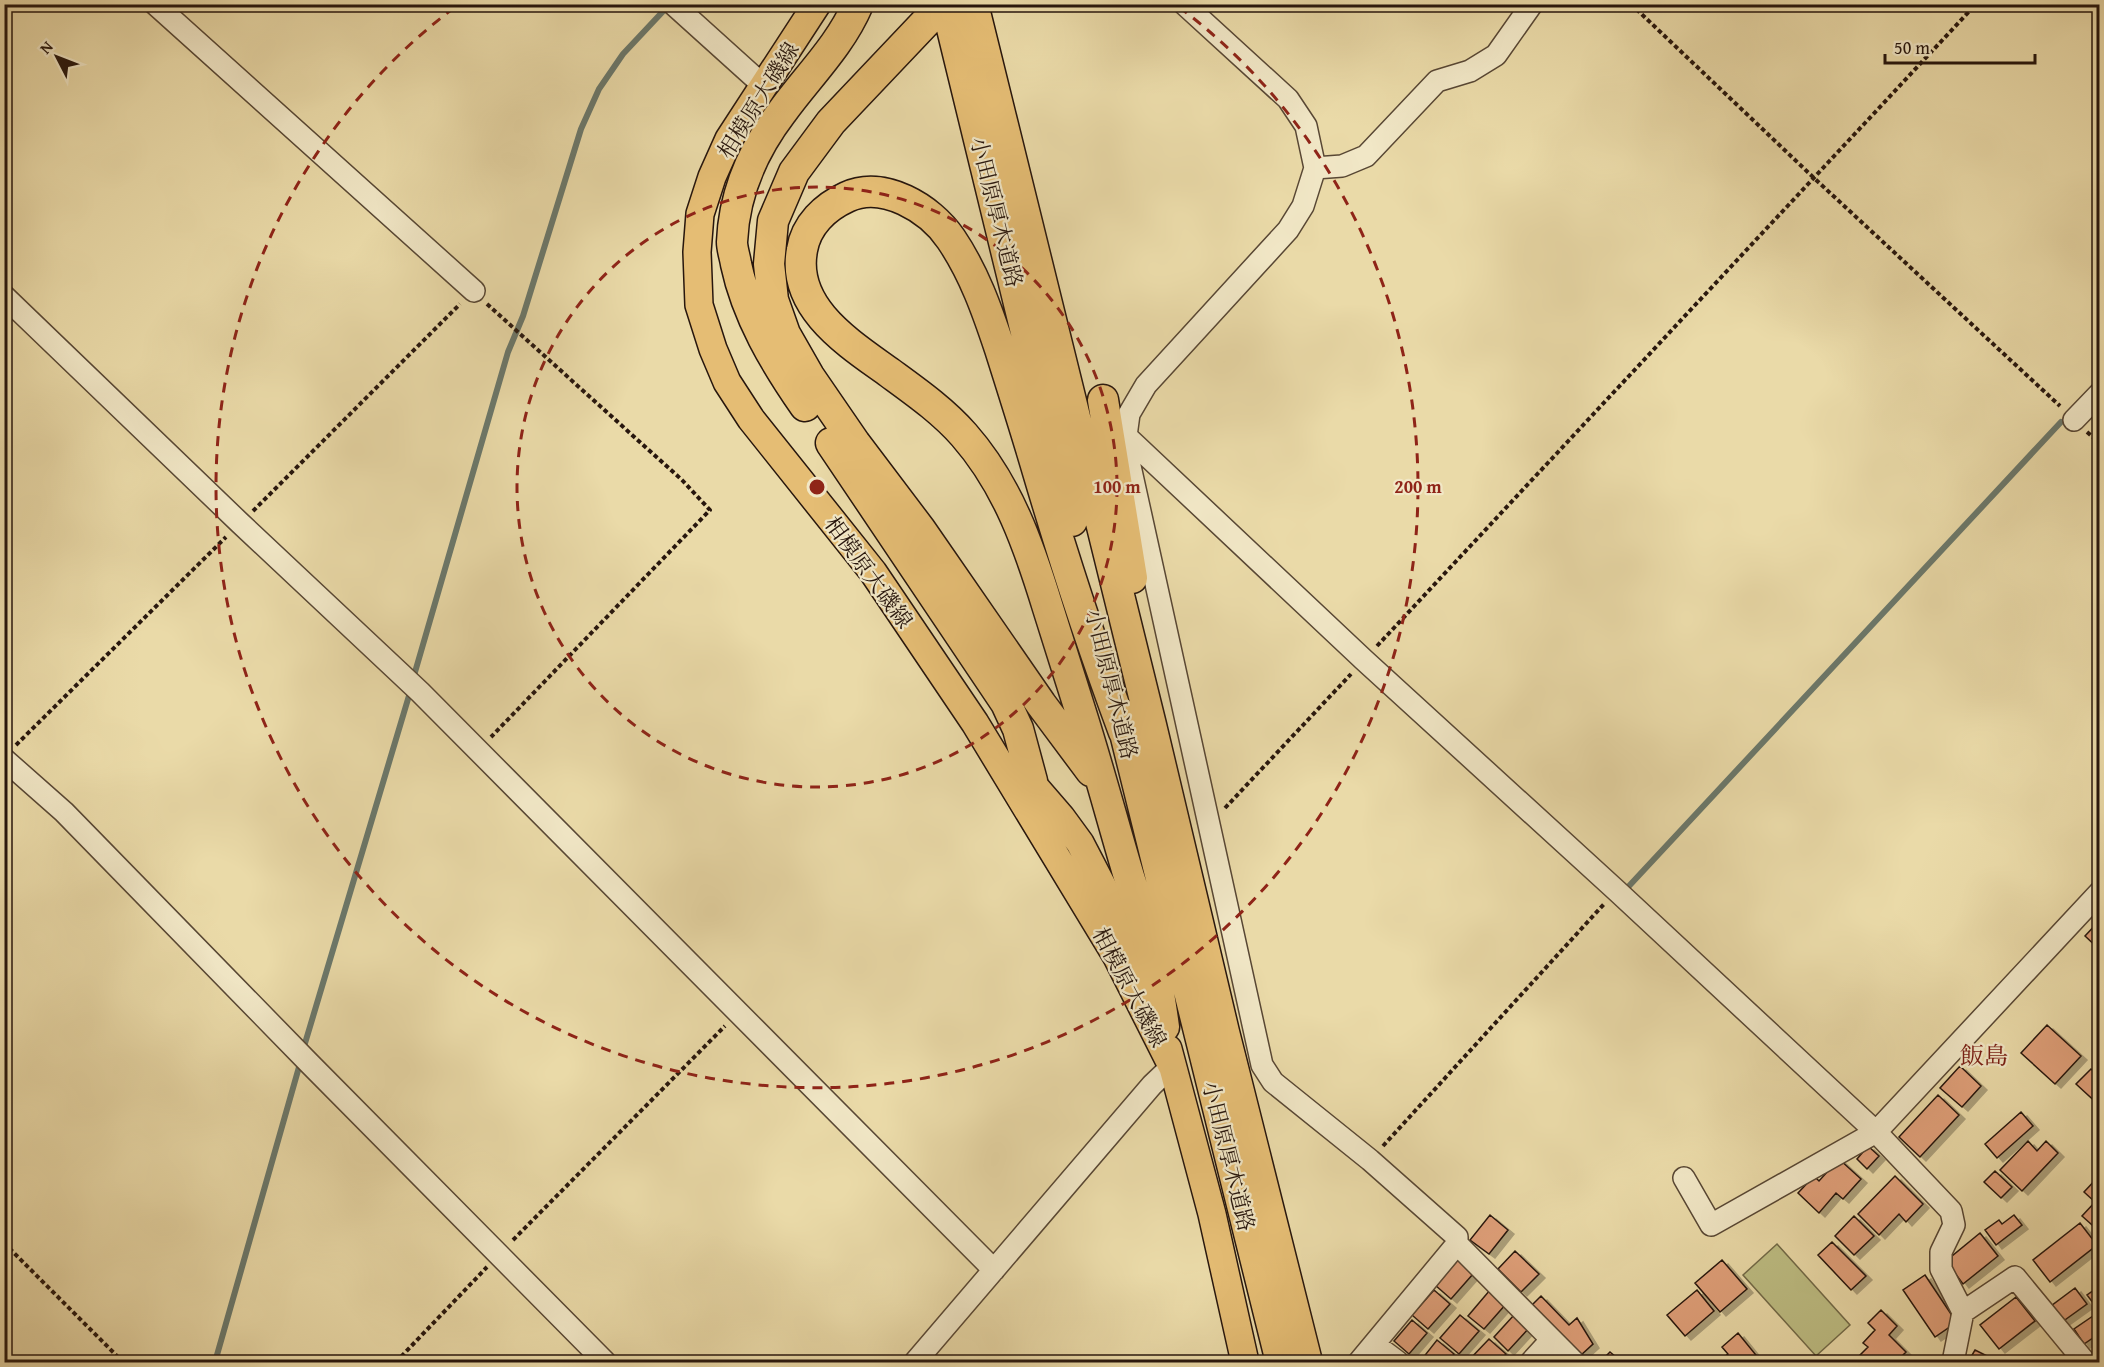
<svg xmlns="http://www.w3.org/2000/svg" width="2104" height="1367" viewBox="0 0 2104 1367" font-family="'Gentium Book Plus','Noto Serif JP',serif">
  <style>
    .green { fill: #bdbd83; stroke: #726a48; stroke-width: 1.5 }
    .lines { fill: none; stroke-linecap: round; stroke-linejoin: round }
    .stream { stroke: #6b786b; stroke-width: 6 }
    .building { fill: #e0a07a; stroke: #27160d; stroke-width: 1.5; filter: url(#shadow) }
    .minor-casing { stroke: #584734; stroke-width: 24 }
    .major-casing { stroke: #27160d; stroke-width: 30 }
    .highway-casing { stroke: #27160d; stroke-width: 33 }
    .path { stroke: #27160d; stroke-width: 4; stroke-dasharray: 4.5 3; stroke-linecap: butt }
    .minor { stroke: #f1e7c6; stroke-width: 21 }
    .major { stroke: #e5bd74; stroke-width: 27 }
    .highway { stroke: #e5bd74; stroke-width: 30 }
    .ring { fill: none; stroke: #8f2418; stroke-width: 3; stroke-dasharray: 10 8 }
    .labels { text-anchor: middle; stroke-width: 4.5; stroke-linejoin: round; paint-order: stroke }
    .street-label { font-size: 22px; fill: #27160d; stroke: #f1e7c6 }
    .neighbourhood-label { font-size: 24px; fill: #7a1f14; stroke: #f1e7c6 }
    .centre { fill: #8f2418; stroke: #f1e7c6; stroke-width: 3 }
    .ring-label { font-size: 18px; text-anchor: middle; font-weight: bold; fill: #8f2418; stroke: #f1e7c6; stroke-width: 4.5; stroke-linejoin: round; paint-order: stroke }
  </style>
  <defs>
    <filter id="shadow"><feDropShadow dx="6" dy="4" stdDeviation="0" flood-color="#0004"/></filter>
  </defs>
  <rect width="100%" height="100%" fill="#eadaa8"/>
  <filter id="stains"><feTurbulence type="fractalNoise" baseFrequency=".00333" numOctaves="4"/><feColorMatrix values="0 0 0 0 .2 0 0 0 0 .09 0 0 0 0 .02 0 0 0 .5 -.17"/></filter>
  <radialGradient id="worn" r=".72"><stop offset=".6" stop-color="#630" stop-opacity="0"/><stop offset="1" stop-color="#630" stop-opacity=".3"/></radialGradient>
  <path class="green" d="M 1777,1244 L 1850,1325 L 1816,1356 L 1743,1275 Z"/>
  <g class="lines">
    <path class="stream" d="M 413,679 L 508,352 L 523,316 L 581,129 L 599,89 L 623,54 L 668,6
      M 1629,886 L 2061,422
      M 303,1050 L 411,689
      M 215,1362 L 301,1060"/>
  </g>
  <path class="building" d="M 2100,920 L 2100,950 L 2085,936 Z
    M 2047,1025 L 2081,1056 L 2055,1084 L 2021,1053 Z
    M 1960,1066 L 1981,1086 L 1962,1107 L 1940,1088 Z
    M 2091,1069 L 2100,1077 L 2100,1106 L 2076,1084 Z
    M 1938,1095 L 1959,1115 L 1920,1157 L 1899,1137 Z
    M 2021,1112 L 2033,1126 L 1997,1158 L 1985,1144 Z
    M 2028,1141 L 2037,1151 L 2046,1141 L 2058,1153 L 2022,1191 L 2000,1170 Z
    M 1868,1146 L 1879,1156 L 1867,1169 L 1857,1159 Z
    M 1839,1159 L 1861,1179 L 1843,1199 L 1836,1193 L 1819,1213 L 1798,1193 L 1814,1176 L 1819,1181 Z
    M 1995,1171 L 2012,1187 L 2001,1198 L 1984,1182 Z
    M 2100,1175 L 2100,1232 L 2082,1216 L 2095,1202 L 2084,1192 Z
    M 1895,1176 L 1923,1204 L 1906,1222 L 1899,1214 L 1879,1235 L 1858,1214 Z
    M 1490,1215 L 1508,1230 L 1489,1254 L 1470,1240 Z
    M 2014,1215 L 2022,1225 L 1996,1245 L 1985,1230 L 1999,1220 L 2002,1224 Z
    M 1854,1216 L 1874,1236 L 1854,1255 L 1835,1236 Z
    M 2080,1223 L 2097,1245 L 2050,1282 L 2033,1260 Z
    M 1980,1233 L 1998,1256 L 1963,1284 L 1946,1261 Z
    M 1832,1242 L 1866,1276 L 1851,1290 L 1818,1255 Z
    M 1515,1251 L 1539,1274 L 1521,1292 L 1498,1269 Z
    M 1458,1260 L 1473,1274 L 1451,1299 L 1435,1285 Z
    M 1722,1260 L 1747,1289 L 1720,1312 L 1695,1283 Z
    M 1925,1275 L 1951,1314 L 1951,1326 L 1935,1337 L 1903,1290 Z
    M 2100,1286 L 2100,1312 L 2087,1295 Z
    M 2075,1288 L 2087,1304 L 2062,1322 L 2051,1306 Z
    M 1434,1290 L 1450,1304 L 1428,1329 L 1412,1315 Z
    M 1490,1290 L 1506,1304 L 1484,1329 L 1468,1316 Z
    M 1697,1290 L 1714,1311 L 1685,1336 L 1667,1315 Z
    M 1541,1296 L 1569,1325 L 1577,1318 L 1593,1344 L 1580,1356 L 1531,1306 Z
    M 2016,1297 L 2035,1321 L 1999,1349 L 1980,1325 Z
    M 1881,1310 L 1897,1326 L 1889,1335 L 1906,1352 L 1896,1362 L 1853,1362 L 1868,1347 L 1863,1343 L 1875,1330 L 1868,1323 Z
    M 1460,1315 L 1479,1331 L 1459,1354 L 1440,1338 Z
    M 1514,1315 L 1529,1328 L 1508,1351 L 1494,1337 Z
    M 2093,1316 L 2100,1325 L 2100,1333 L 2084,1344 L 2074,1329 Z
    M 1412,1320 L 1427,1333 L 1409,1354 L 1394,1341 Z
    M 1738,1333 L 1760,1360 L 1757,1362 L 1717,1362 L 1728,1354 L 1722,1347 Z
    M 1489,1339 L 1506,1354 L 1499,1362 L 1474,1362 L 1470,1359 Z
    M 1437,1340 L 1454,1354 L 1448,1362 L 1426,1362 L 1422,1359 Z
    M 1975,1350 L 1999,1362 L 1968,1362 Z
    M 1610,1352 L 1622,1362 L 1600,1362 Z
    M 1549,1356 L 1558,1362 L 1543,1362 Z"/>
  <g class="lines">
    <g class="minor-casing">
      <path id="minor" d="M 155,4 L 474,291
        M 673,4 L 765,87
        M 1184,4 L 1288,99 L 1306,126 L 1315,168 L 1303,206 L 1288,230 L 1146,385 L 1129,414 L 1126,436 L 1130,466 L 1262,1065 L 1273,1082 L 1370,1160 L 1457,1237 L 1457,1244 L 1574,1362
        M 1315,168 L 1342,166 L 1366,156 L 1437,81 L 1470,71 L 1496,55 L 1532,4
        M 4,296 L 240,523 L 420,692 L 994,1270
        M 2074,420 L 2100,393
        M 1126,436 L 1364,660 L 1617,891 L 1876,1132 L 1951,1211 L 1954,1225 L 1941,1252 L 1941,1269 L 1963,1312 L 1953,1362
        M 4,759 L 64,812 L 310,1064 L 605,1362
        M 1684,1178 L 1711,1225 L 1876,1132 L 2100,892
        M 1963,1312 L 2015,1277 L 2085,1362
        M 1374,1344 L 1398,1362
        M 915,1362 L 1152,1085 L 1172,1066
        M 1359,1362 L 1457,1244
        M 1531,1362 L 1551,1340"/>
    </g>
    <g class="major-casing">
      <path id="major" d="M 817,4 L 729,139 L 712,177 L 700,214 L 697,252 L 699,305 L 713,349 L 727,382 L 751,419 L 873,572 L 975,723 L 1117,957 L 1172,1066
        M 1016,765 L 1061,817 L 1080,843 L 1134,947 L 1147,982
        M 1168,1049 L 1212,1214 L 1245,1362"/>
    </g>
    <g class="highway-casing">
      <path id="highway" d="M 943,4 L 831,122 L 794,172 L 773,221 L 769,264 L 773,300 L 785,334 L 809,376 L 855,443 L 920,529 L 1041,704 L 1091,771
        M 946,4 L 1072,521
        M 973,4 L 1151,725 L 1224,1032 L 1307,1362
        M 1103,400 L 1132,578
        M 805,406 C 775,363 747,316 736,264 C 735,257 732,249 732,242 C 734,193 753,150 782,112 C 808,76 840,46 858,4
        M 831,443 L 1006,703 L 1018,729 L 1032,781
        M 1120,713 L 1281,1362
        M 1124,732 C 1092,646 1064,560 1038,472 C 1026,431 1013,390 1000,349 C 987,310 974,273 951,239 C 930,208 883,180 847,197 C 825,207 806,225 802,250 C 791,308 850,344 890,373 C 916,392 943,411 964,435 C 1008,485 1029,546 1048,608 C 1059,644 1071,680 1082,716 C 1098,767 1112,819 1127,870 C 1134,894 1143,916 1148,940 C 1156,969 1160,998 1164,1027"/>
    </g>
    <path class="path" d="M 1631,4 L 1814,178 L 2060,406
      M 487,304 L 682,480 L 710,510 L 491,737
      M 2087,432 L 2100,443
      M 253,511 L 460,304
      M 1377,646 L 1976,4
      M 16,745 L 226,537
      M 1225,808 L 1351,674
      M 1383,1146 L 1604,904
      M 513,1240 L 725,1026
      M 4,1243 L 123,1362
      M 396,1362 L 487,1267"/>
    <use href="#minor" class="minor"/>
    <use href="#major" class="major"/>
    <use href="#highway" class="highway"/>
  </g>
  <g class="ring">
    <circle cx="817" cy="487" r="300"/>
    <path d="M1179 7A601 601 0 1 1 455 7"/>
  </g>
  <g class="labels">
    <g class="street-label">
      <text transform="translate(758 100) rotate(-58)" y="8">相模原大磯線</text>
      <text transform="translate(997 212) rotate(76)" y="8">小田原厚木道路</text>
      <text transform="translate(869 572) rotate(54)" y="8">相模原大磯線</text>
      <text transform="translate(1112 684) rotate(76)" y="8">小田原厚木道路</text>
      <text transform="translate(1130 987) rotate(62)" y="8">相模原大磯線</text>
      <text transform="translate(1229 1156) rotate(76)" y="8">小田原厚木道路</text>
    </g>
    <g class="neighbourhood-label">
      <text x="1984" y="1064">飯島</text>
    </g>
  </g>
  <circle cx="817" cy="487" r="9" class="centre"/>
  <g class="ring-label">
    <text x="1117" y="493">100 m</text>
    <text x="1418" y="493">200 m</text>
  </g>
  <rect width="2104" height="1367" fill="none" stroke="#eadaa8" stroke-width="24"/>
  <rect x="6" y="6" width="2092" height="1355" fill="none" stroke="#27160d" stroke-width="3"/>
  <rect x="12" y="12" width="2080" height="1343" fill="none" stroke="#27160d" stroke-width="1.5"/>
  <g transform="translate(57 57) rotate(312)" stroke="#f1e7c6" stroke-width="4.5" paint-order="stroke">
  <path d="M0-4.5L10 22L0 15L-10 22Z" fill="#27160d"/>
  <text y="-9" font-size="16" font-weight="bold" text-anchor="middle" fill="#27160d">N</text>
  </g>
  <path d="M1885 54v9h150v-9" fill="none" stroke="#27160d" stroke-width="3"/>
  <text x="1894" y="54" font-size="18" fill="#27160d" stroke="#f1e7c6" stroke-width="4.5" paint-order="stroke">50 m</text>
  <rect width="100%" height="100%" filter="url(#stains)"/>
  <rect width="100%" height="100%" fill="url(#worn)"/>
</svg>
